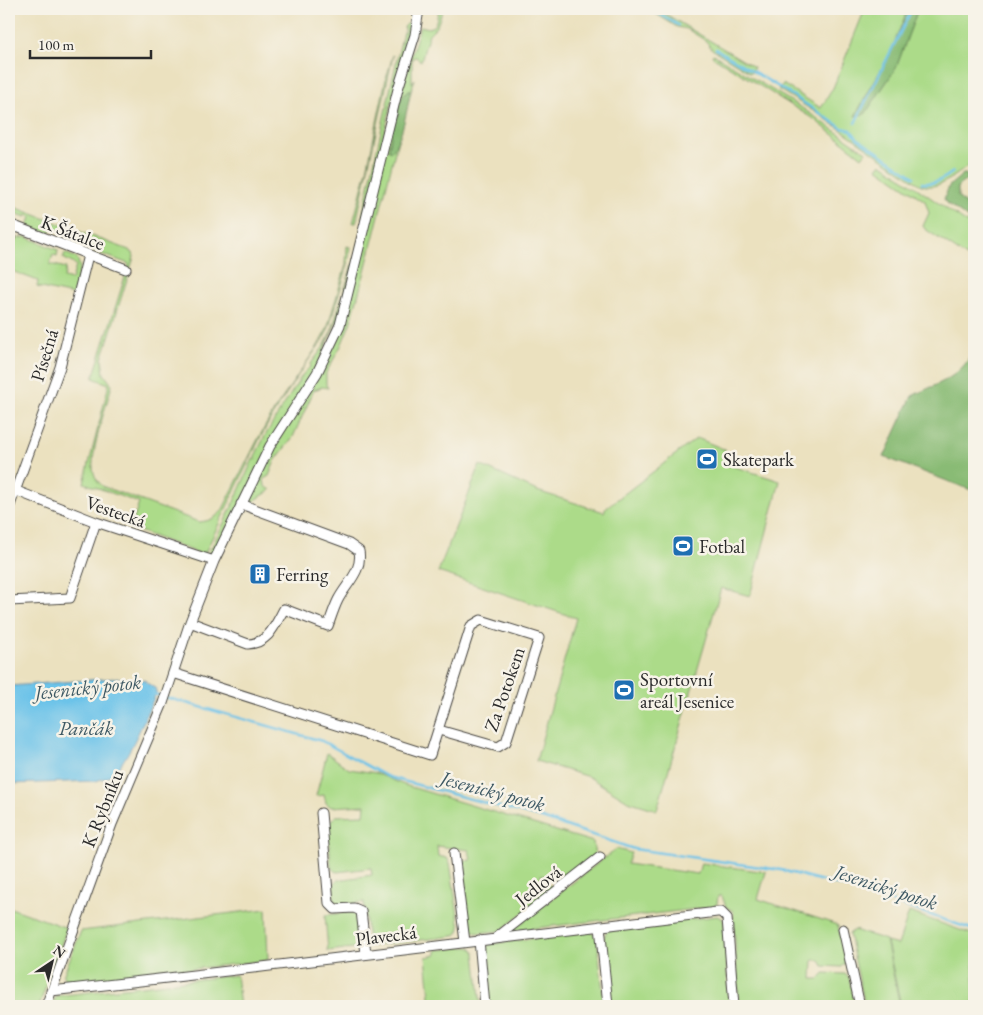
<svg xmlns="http://www.w3.org/2000/svg" width="983" height="1015" viewBox="0 0 983 1015" font-family="'EB Garamond',serif">
  <style>
    .green { fill: #acdb89; stroke: #6c835a }
    .forest { fill: #89bb75; stroke: #5a7350 }
    .water { fill: #6cc3e9; stroke: #4c778a }
    .lines { fill: none; stroke-linecap: round; stroke-linejoin: round }
    .stream { stroke: #6cc3e9; stroke-width: 2.5 }
    .minor-casing { stroke: #484641; stroke-width: 11 }
    .minor { stroke: #fff; stroke-width: 9 }
    .labels { text-anchor: middle; stroke-width: 5; stroke-linejoin: round; paint-order: stroke }
    .street-label { font-size: 19px; fill: #2b2b2b; stroke: #f7f3e8 }
    .poi-label { font-size: 19px; fill: #2b2b2b; stroke: #f7f3e8; text-anchor: start }
    .water-label { font-size: 20px; font-style: italic; fill: #3e5964; stroke: #f7f3e8 }
  </style>
  <rect width="100%" height="100%" fill="#f7f3e8"/>
  <filter id="ink" filterUnits="userSpaceOnUse"><feTurbulence type="fractalNoise" baseFrequency=".02" numOctaves="2"/><feDisplacementMap in="SourceGraphic" scale="10" xChannelSelector="R" yChannelSelector="G"/><feConvolveMatrix kernelMatrix="1 2 1 2 8 2 1 2 1" color-interpolation-filters="sRGB"/></filter>
  <filter id="wash" filterUnits="userSpaceOnUse"><feTurbulence type="fractalNoise" baseFrequency=".0096" numOctaves="4" result="noise"/><feDisplacementMap in="SourceGraphic" scale="20" xChannelSelector="R" yChannelSelector="G"/><feGaussianBlur stdDeviation="1.12" result="paint"/><feColorMatrix in="noise" values="0 0 0 0 0 0 0 0 0 0 0 0 0 0 0 0 0 1.4 0 .05"/><feComposite in="paint" operator="in"/></filter>
  <g filter="url(#wash)">
    <rect width="100%" height="100%" fill="#ebe1bf"/>
    <path class="green" d="M 439,9 L 443,9 L 437,26 L 429,34 L 421,61 L 416,57 L 412,58 L 412,83 L 415,79 L 411,91 L 408,91 C 403,96 398,103 399,110 L 390,139 L 389,150 L 392,150 L 398,140 L 364,275 L 350,324 L 341,346 L 326,373 L 326,385 L 328,388 L 322,387 L 314,390 L 293,437 L 275,461 L 269,476 L 264,479 L 265,486 L 271,490 L 254,501 L 250,502 L 247,499 L 267,458 L 329,356 L 397,104 L 420,26 L 429,28 L 435,25 Z
      M 648,9 L 657,9 L 754,67 L 751,73 L 712,49 L 706,41 L 687,29 L 677,27 Z
      M 865,9 L 908,9 L 865,114 L 896,68 L 918,9 L 974,9 L 974,162 C 959,172 938,193 919,184 L 823,117 L 778,89 L 783,84 L 821,108 L 833,88 Z
      M 409,23 L 414,25 L 393,96 L 366,213 L 362,218 L 386,108 L 387,108 L 388,105 L 387,104 L 403,32 L 405,32 L 405,29 L 404,27 L 407,24 Z
      M 713,54 L 802,108 L 866,152 L 862,157 L 815,120 L 712,56 Z
      M 393,55 L 356,223 L 353,223 L 367,170 L 386,79 Z
      M 881,163 L 974,228 L 973,230 L 974,262 L 925,229 L 923,226 L 929,213 L 925,201 L 877,168 Z
      M 9,205 L 129,250 L 133,253 L 134,257 L 102,359 L 104,374 L 112,385 C 107,403 91,451 93,468 C 94,476 97,482 104,487 L 199,522 C 210,521 215,518 222,511 L 258,439 L 275,409 L 319,344 L 327,329 L 346,265 L 347,246 L 350,247 L 348,264 L 328,330 L 322,341 L 302,369 L 274,413 L 259,440 L 204,555 L 131,528 L 139,503 L 84,483 L 109,384 L 93,378 L 129,264 L 88,249 L 90,243 L 52,228 L 49,234 L 28,226 L 31,217 L 27,215 L 26,217 L 9,211 Z
      M 26,237 L 58,250 L 57,256 L 53,255 L 50,264 L 66,268 L 64,278 L 72,280 L 76,265 L 63,258 L 65,253 L 77,258 L 80,267 L 73,295 L 37,287 L 38,281 L 9,270 C 9,258 9,246 19,238 Z
      M 352,265 L 339,315 L 321,358 L 214,552 L 208,554 L 230,511 L 253,459 L 255,460 L 255,456 L 266,434 L 303,374 L 311,366 L 310,365 L 325,345 L 332,330 Z
      M 697,438 L 726,450 L 726,464 L 780,481 L 750,596 L 721,588 L 657,810 L 628,801 L 589,777 L 536,761 L 576,618 L 438,572 L 480,465 L 537,491 L 604,512 L 606,508 Z
      M 327,753 L 349,769 L 376,773 L 404,785 L 593,842 L 595,855 L 562,881 L 541,875 L 539,883 L 555,887 L 500,931 L 477,933 L 471,931 L 469,927 L 461,867 L 463,861 L 471,860 L 469,850 L 437,846 L 438,856 L 447,858 L 450,863 L 460,928 L 458,933 L 454,936 L 372,946 L 368,943 L 364,902 L 340,905 L 334,901 L 333,885 L 338,880 L 372,875 L 371,868 L 337,872 L 331,868 L 328,823 L 336,816 L 364,815 L 365,805 L 331,807 L 326,803 L 324,795 L 316,796 Z
      M 616,849 L 631,853 L 627,864 L 698,874 L 701,863 L 766,872 L 758,899 L 835,924 L 838,926 L 846,962 L 842,967 L 823,966 L 820,960 L 813,960 L 812,979 L 819,979 L 824,973 L 845,974 L 849,977 L 855,1006 L 739,1006 L 733,911 L 726,907 L 722,896 L 718,896 L 717,904 L 712,907 L 511,931 Z
      M 11,908 L 67,928 L 39,1006 L 9,1006 L 9,915 Z
      M 266,909 L 268,960 L 68,984 L 63,976 L 81,931 Z
      M 352,912 L 358,916 L 361,947 L 328,951 L 325,915 Z
      M 909,912 L 974,935 L 974,1002 L 962,1006 L 901,1006 L 887,942 L 898,945 Z
      M 717,916 L 722,918 L 724,922 L 729,1006 L 619,1006 L 618,1002 L 614,1002 L 611,1000 L 604,937 L 606,932 L 611,929 Z
      M 854,930 L 886,940 L 900,1006 L 865,1006 L 849,934 Z
      M 590,931 L 594,934 L 597,938 L 604,1001 L 602,1004 L 597,1005 L 597,1006 L 490,1006 L 484,952 L 486,947 L 490,944 Z
      M 467,947 L 472,948 L 475,953 L 481,1006 L 431,1006 L 426,957 L 436,955 L 436,950 Z
      M 236,975 L 240,1006 L 52,1006 L 56,996 Z"/>
    <path class="forest" d="M 908,9 L 918,9 L 896,68 L 865,114 L 855,116 L 894,46 Z
      M 409,91 L 411,91 C 407,108 403,137 392,151 L 389,150 L 393,122 L 398,115 L 398,105 L 404,94 Z
      M 963,174 L 966,174 L 969,178 L 958,186 L 958,197 L 974,212 L 974,223 L 948,204 L 944,199 L 949,186 Z
      M 974,351 L 974,489 L 971,490 L 884,457 L 912,396 C 940,382 957,380 974,351 Z"/>
    <path class="water" d="M 116,678 L 145,680 L 147,683 L 156,689 L 156,694 C 145,716 129,761 111,775 C 107,778 101,779 96,781 L 9,784 L 9,686 Z"/>
    <g class="lines">
      <path class="stream" d="M 651,9 L 678,25
        M 716,49 L 792,95 L 842,128 L 851,130 L 857,138 L 914,177
        M 855,123 L 912,9
        M 922,183 C 934,185 944,179 953,172
        M 154,694 L 322,741 L 388,777 L 542,818 L 634,849 L 781,870 L 861,891 L 974,930"/>
    </g>
  </g>
  <g filter="url(#ink)">
    <g class="lines">
      <g class="minor-casing">
        <path id="minor" d="M 9,224 L 126,269
          M 9,241 L 14,226
          M 9,488 L 96,522 L 214,561
          M 9,508 L 60,367 L 88,255
          M 9,601 L 70,598 L 96,522
          M 190,622 L 248,644 C 269,643 275,625 284,609 L 328,626 C 331,618 334,608 338,600 C 346,584 363,571 359,551 L 349,544 L 241,504
          M 173,673 L 430,755 L 471,626 L 481,620 L 539,638 L 506,742 L 498,747 L 439,730
          M 321,813 L 329,903 L 335,909 L 354,908 L 361,911 L 366,954
          M 454,853 L 465,942
          M 600,926 L 608,1005
          M 843,929 L 860,1006
          M 496,938 L 600,857
          M 479,940 L 485,1006
          M 51,991 C 273,967 495,939 717,912 L 721,912 L 727,918 L 734,1006
          M 46,1006 L 112,824 L 163,703 L 190,622 L 214,561 L 270,446 L 317,373 L 340,325 L 398,89 L 415,35 L 419,9"/>
      </g>
      <use href="#minor" class="minor"/>
    </g>
  </g>
  <defs>
    <g id="stadium-square" transform="scale(1.125)"><rect x="-9" y="-9" width="18" height="18" rx="4" fill="#1f6fb2" stroke="#f7f3e8"/><path d="M0-5a6.5 5 0 1 0 0 10a6.5 5 0 1 0 0-10ZM-3.5-1.8h7v3.6h-7Z" fill="#fff"/></g>
    <g id="building-square" transform="scale(1.125)"><rect x="-9" y="-9" width="18" height="18" rx="4" fill="#1f6fb2" stroke="#f7f3e8"/><path d="M-4-6H4V6H1V3H-1V6H-4ZM-2.5-4.3h1.7v1.8h-1.7ZM.8-4.3h1.7v1.8H.8ZM-2.5-1h1.7V.8h-1.7ZM.8-1h1.7V.8H.8Z" fill="#fff"/></g>
  </defs>
  <g fill-rule="evenodd">
    <use href="#stadium-square" x="707" y="459"/>
    <use href="#stadium-square" x="683" y="546"/>
    <use href="#building-square" x="260" y="574"/>
    <use href="#stadium-square" x="624" y="690"/>
  </g>
  <g class="labels">
    <g class="street-label">
      <text transform="translate(73 232) rotate(21)" y="7">K Šátalce</text>
      <text transform="translate(44 355) rotate(-73)" y="7">Písečná</text>
      <text transform="translate(116 511) rotate(19)" y="7">Vestecká</text>
      <text transform="translate(504 689) rotate(-71)" y="7">Za Potokem</text>
      <text transform="translate(102 808) rotate(-68)" y="7">K Rybníku</text>
      <text transform="translate(538 885) rotate(-38)" y="7">Jedlová</text>
      <text transform="translate(386 935) rotate(-7)" y="7">Plavecká</text>
    </g>
    <g class="poi-label">
      <text x="723" y="466">Skatepark</text>
      <text x="699" y="553">Fotbal</text>
      <text x="276" y="581">Ferring</text>
      <text x="640" y="686">Sportovní<tspan x="640" dy="22">areál Jesenice</tspan></text>
    </g>
    <g class="water-label">
      <text transform="translate(88 687) rotate(-6)" y="7">Jesenický potok</text>
      <text x="86" y="735">Pančák</text>
      <text transform="translate(493 791) rotate(15)" y="7">Jesenický potok</text>
      <text transform="translate(886 887) rotate(18)" y="7">Jesenický potok</text>
    </g>
  </g>
  <rect width="983" height="1015" fill="none" stroke="#f7f3e8" stroke-width="30"/>
  <g transform="translate(52 962) rotate(35)" stroke="#f7f3e8" stroke-width="4" paint-order="stroke">
  <path d="M0-4L9 19L0 12L-9 19Z" fill="#2b2b2b"/>
  <text y="-8" font-size="14" font-weight="bold" text-anchor="middle" fill="#2b2b2b">N</text>
  </g>
  <path d="M30 50v8h121v-8" fill="none" stroke="#2b2b2b" stroke-width="2.5"/>
  <text x="38" y="50" font-size="15" fill="#2b2b2b" stroke="#f7f3e8" stroke-width="4" paint-order="stroke">100 m</text>
</svg>
